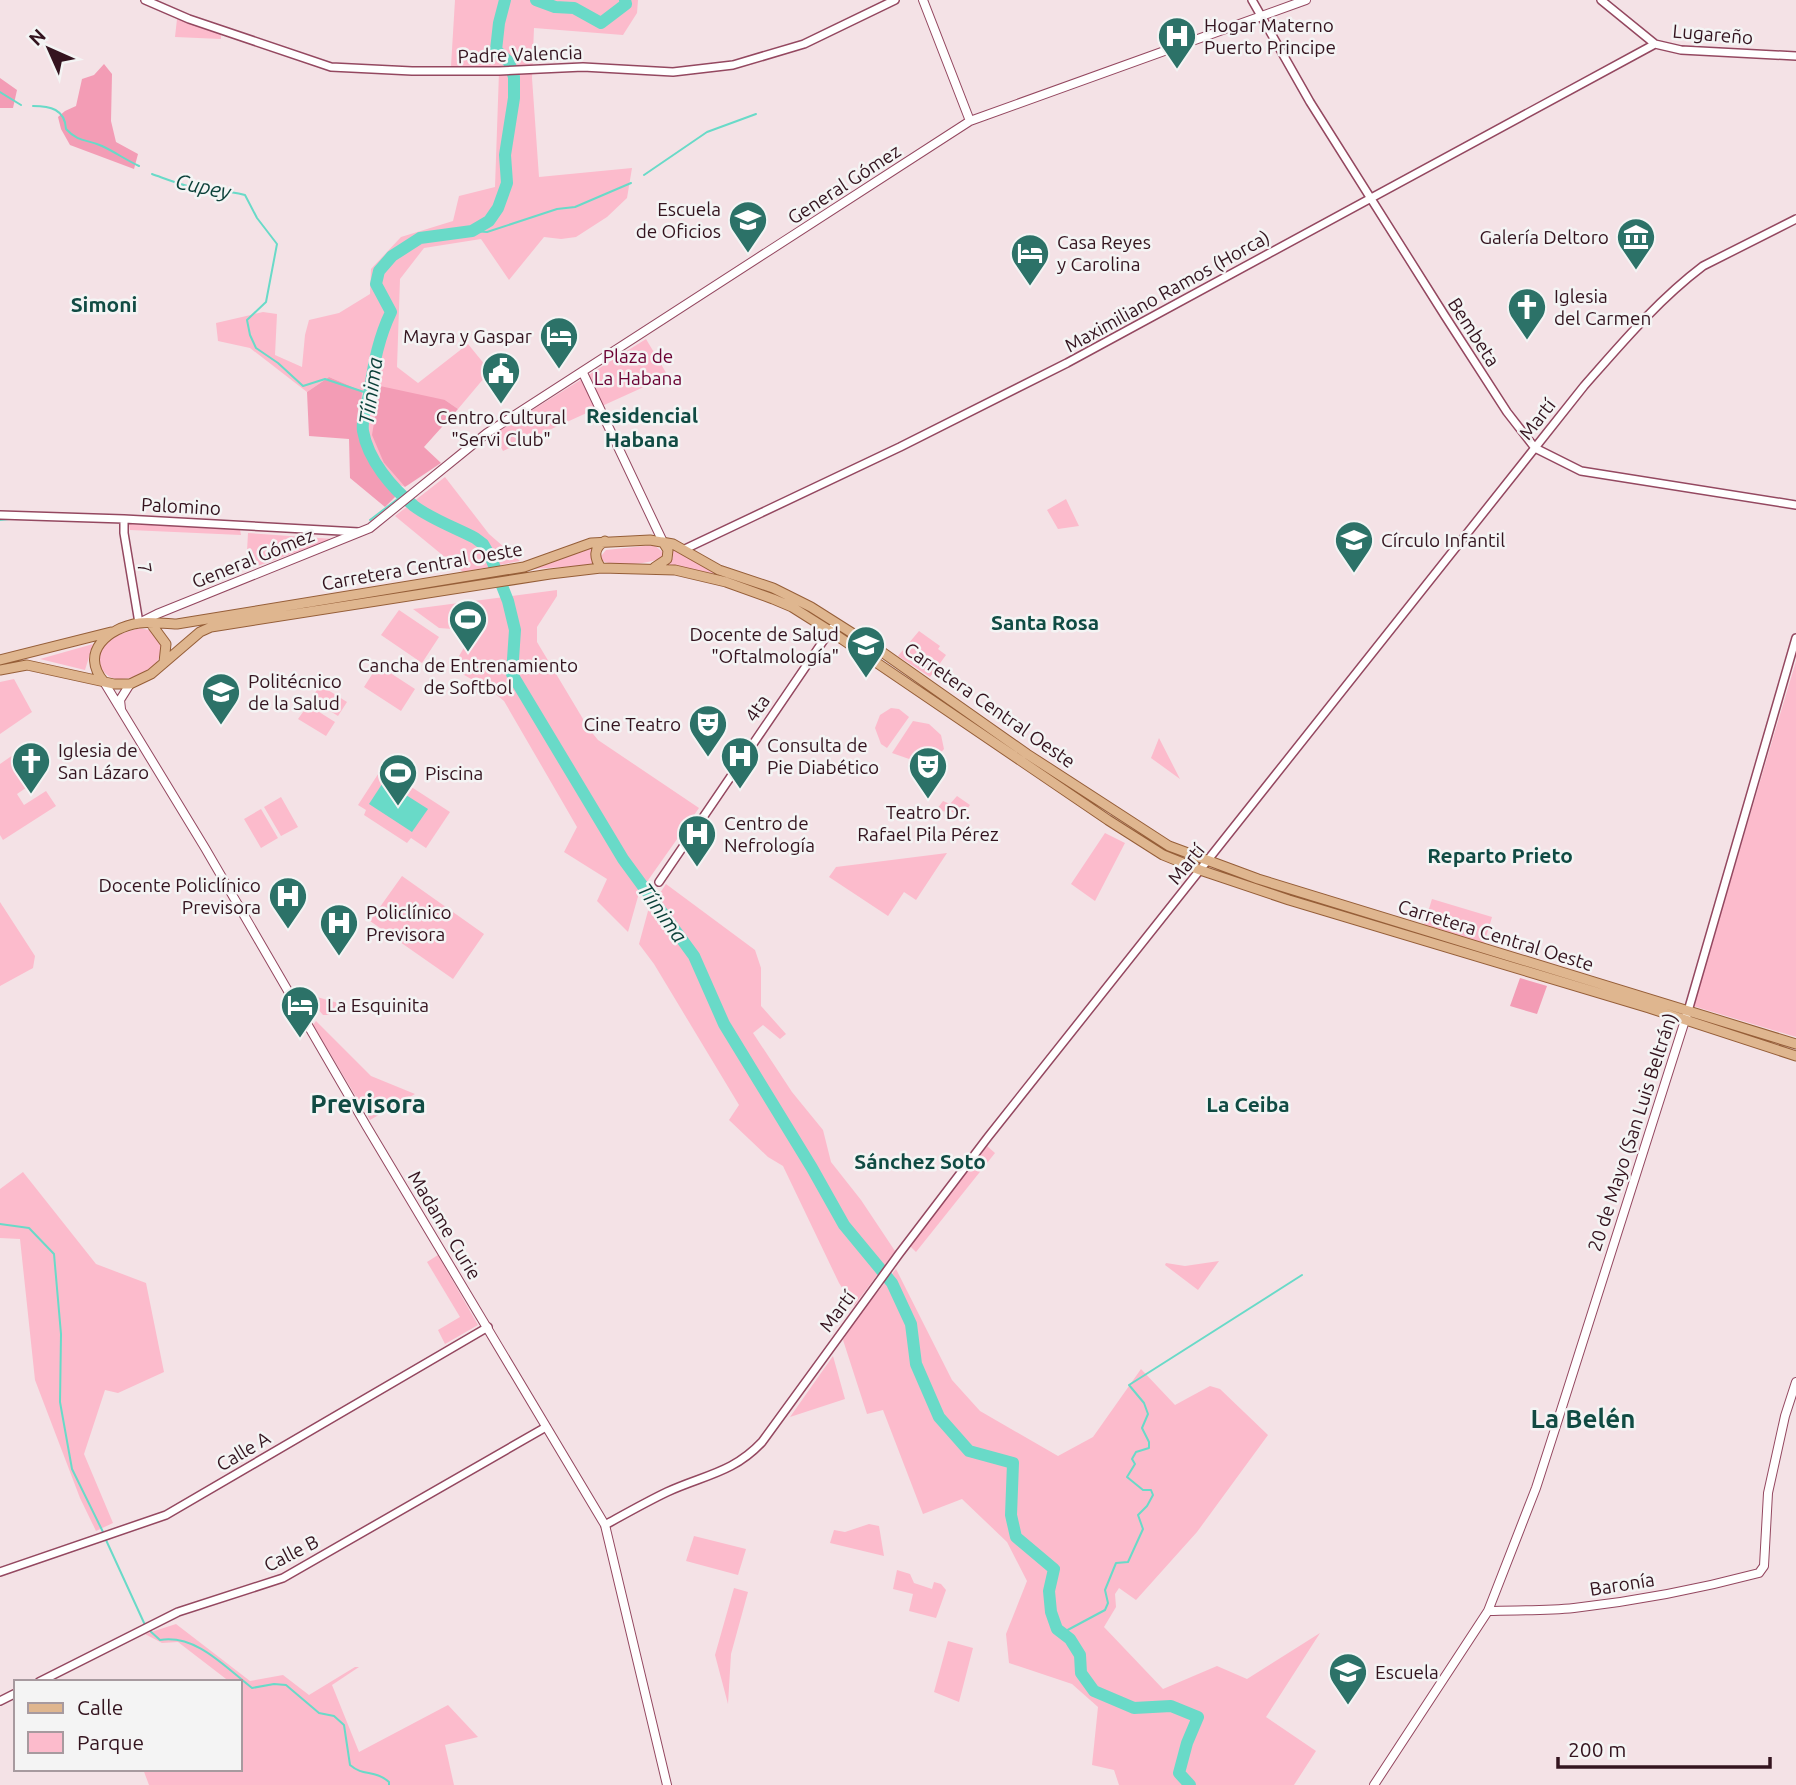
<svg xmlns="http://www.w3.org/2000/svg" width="1796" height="1785" viewBox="0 0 1796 1785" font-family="Ubuntu,sans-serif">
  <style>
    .green { fill: #fcbbcc }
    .forest { fill: #f39cb5 }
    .water { fill: #69dac8 }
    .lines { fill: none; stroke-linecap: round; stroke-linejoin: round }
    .stream { stroke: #69dac8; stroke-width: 2 }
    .river { stroke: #69dac8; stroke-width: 12 }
    .tertiary-casing { stroke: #944860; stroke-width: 10 }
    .secondary-casing { stroke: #944860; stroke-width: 10 }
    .primary-casing { stroke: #965e38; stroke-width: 11 }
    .tertiary { stroke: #fff; stroke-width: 7 }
    .secondary { stroke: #fff; stroke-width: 8 }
    .primary { stroke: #dfb68f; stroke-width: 9 }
    .labels { text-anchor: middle; stroke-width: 5; stroke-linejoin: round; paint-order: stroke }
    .poi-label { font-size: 19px; fill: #34141f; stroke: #f4f4f4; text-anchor: start }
    .street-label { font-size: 19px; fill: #34141f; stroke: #f4f4f4 }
    .park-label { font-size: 19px; fill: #6c0334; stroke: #f4f4f4 }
    .water-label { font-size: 21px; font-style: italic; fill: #093f38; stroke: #f4f4f4 }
    .neighbourhood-label { font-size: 21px; font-weight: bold; fill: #104b43; stroke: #f4f4f4 }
    .district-label { font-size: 26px; font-weight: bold; fill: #104b43; stroke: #f4f4f4 }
  </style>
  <rect width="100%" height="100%" fill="#f4e2e6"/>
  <path class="green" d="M 455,0 L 638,0 L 637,13 L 623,35 L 534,28 L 532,78 L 539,177 L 632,168 L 627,198 L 607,217 L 576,237 L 561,239 L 544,237 L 509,280 L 481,239 L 424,248 L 400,279 L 397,367 L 418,383 L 468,344 L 490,371 L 458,409 L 445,400 L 384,463 L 405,487 L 389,481 L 365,438 L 362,391 L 329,377 L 307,392 L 250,348 L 218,341 L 216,323 L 263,312 L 277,314 L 275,355 L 302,367 L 305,335 L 309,320 L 339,313 L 370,294 L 371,269 L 401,237 L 453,221 L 459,196 L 495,187 L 499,72 L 487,68 L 451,66 Z
    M 177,19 L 221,34 L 221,39 L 175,37 Z
    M 646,339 L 668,376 L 503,451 L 494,434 Z
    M 445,477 L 489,534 L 520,561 L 463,572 L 395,516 Z
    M 1066,499 L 1079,526 L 1058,529 L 1047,510 Z
    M 129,524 L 240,529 L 241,535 L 130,530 Z
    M 248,533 L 333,539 L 246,570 Z
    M 654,545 L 664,553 L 663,557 C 652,564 612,568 601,560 L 601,556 L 606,550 Z
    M 593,548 L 591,556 L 593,565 L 533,569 L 573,553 Z
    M 672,548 L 820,615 L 818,619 C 766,594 724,576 667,565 L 673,558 Z
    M 557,590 L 557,596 L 537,627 L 537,642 L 589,729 L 598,740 L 699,808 L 639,893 L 628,932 L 597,901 L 607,879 L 564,852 L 577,827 L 504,701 L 492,691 L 452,668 L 469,639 L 466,630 L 439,628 L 413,609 Z
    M 399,610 L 439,637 L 422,663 L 381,635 Z
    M 140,628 L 153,631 L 163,645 L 157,663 C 148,670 134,679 122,679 C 103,681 91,658 104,644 C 112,636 129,631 140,628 Z
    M 919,631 L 940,646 L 938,649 L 946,655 L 930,677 L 898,656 Z
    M 93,644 L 85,670 L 40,659 Z
    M 1796,661 L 1796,1037 L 1693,1006 Z
    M 378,665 L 415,689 L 401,711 L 364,687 Z
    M 14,679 L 32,712 L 0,734 L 0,682 Z
    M 320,685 L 347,702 L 338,716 L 311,699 Z
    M 308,705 L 335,722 L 326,736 L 298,719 Z
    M 891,708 L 899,709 L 909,717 L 887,748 L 881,744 L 875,728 L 880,715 Z
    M 913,721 L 929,724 L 941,735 L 944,749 L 935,759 L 912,760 L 892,753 Z
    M 1159,738 L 1180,779 L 1151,758 Z
    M 13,755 L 28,777 L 32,775 L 36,781 L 17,794 L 24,805 L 46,791 L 56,806 L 3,840 L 0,835 L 0,764 Z
    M 382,768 L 450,812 L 426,848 L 411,838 L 407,843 L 364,815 L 366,810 L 358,805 Z
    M 957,796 L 970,805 L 964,813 L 940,811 L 937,809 L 943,801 L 950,804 Z
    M 281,797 L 298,827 L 281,836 L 264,807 Z
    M 261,809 L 278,838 L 261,848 L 244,819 Z
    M 1105,833 L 1125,843 L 1095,901 L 1071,884 Z
    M 947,853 L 916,900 L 904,892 L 888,916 L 829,877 L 836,867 Z
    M 402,876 L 484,934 L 453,979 L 370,921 Z
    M 666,884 L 755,950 L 761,968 L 761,1006 L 786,1034 L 780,1039 L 763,1025 L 753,1033 L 792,1092 L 823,1130 L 831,1162 L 861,1200 L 895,1251 L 854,1306 L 839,1283 L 783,1166 L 768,1157 L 729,1120 L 739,1105 L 654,964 L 639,944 L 648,911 Z
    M 1432,899 L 1492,917 L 1484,944 L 1424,925 Z
    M 0,902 L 35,956 L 33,968 L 0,986 Z
    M 310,995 L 338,1003 L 329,1015 L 323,1015 L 309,999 Z
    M 316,1021 L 371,1076 L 415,1094 L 370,1120 L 313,1025 Z
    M 987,1146 L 995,1153 L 916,1252 L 910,1246 Z
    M 23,1172 L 96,1264 L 146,1283 L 164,1372 L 118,1393 L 105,1390 L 84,1454 L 113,1523 L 96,1531 L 80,1498 L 35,1380 L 20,1239 L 0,1238 L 0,1189 Z
    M 438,1255 L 478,1325 L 445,1344 L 438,1330 L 460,1317 L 427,1262 Z
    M 1219,1261 L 1198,1290 L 1165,1265 L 1166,1263 L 1185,1266 Z
    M 896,1269 L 952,1380 L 980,1411 L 1058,1456 L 1093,1437 L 1141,1369 L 1175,1405 L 1210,1386 L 1220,1389 L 1268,1435 L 1197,1532 L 1136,1600 L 1119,1588 L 1115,1594 L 1116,1607 L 1104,1627 L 1163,1689 L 1217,1666 L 1247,1679 L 1320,1633 L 1266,1717 L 1316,1751 L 1294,1785 L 1119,1785 L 1114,1770 L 1092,1765 L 1098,1707 L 1072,1684 L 1009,1663 L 1006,1634 L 1027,1581 L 1007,1542 L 962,1499 L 923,1514 L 883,1410 L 867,1414 L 843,1340 L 858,1316 Z
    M 833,1356 L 845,1399 L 790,1417 Z
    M 869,1524 L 879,1526 L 884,1556 L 830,1543 L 834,1530 L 845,1532 Z
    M 694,1536 L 746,1549 L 738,1575 L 686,1561 Z
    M 897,1570 L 910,1574 L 914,1583 L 932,1589 L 934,1582 L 941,1584 L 946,1590 L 936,1618 L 909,1611 L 913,1594 L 893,1589 Z
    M 734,1588 L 748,1592 L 731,1654 L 728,1704 L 715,1655 Z
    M 176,1624 L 250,1681 L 283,1675 L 309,1695 L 355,1667 L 359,1667 L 332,1685 L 359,1752 L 448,1705 L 478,1737 L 445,1745 L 454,1785 L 149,1785 L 143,1769 L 240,1769 L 240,1682 L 230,1682 L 178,1642 L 162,1643 L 145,1634 Z
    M 948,1641 L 973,1648 L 959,1702 L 934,1692 Z"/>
  <path class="forest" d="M 104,64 L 112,74 L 111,121 L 116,142 L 138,154 L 134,169 L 70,145 L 61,129 L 58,117 L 65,111 L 76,106 L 82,79 L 94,75 Z
    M 0,78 L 17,90 L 13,108 L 0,108 Z
    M 329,377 L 362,391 L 360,442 L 380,474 L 398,494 L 385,507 L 350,478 L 349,439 L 309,436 L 307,392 Z
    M 380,386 L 445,400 L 458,409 L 424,447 L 441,463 L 405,487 L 384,463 L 372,435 Z
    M 1520,978 L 1547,986 L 1537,1014 L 1510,1006 Z"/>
  <path class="water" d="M 384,781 L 428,809 L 412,832 L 369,804 Z"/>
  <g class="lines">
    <path class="stream" d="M 0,92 L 21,105
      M 33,106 C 50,106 65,109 66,129 C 79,143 87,139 102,146 C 115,152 126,160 139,166
      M 152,174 C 169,180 188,188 206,190 C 220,191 231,191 245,195 L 257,218 L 277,244 L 266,302 L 247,320 L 250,335 L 256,348 L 278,363 L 303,386 L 325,379 L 370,394
      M 644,175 L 707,132 L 756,114
      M 472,231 L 487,232 L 557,209 L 575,207 L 631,183
      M 0,520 L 9,519
      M 370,520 L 403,495
      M 0,1224 L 29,1228 L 54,1254 L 61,1334 L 60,1402 L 72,1469 L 103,1532
      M 106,1540 L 145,1625
      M 149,1630 L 160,1640 C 196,1634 225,1667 252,1688 L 274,1684 L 286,1685 L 319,1713 L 334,1716 L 344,1725 L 350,1765 C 364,1777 374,1769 389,1782 L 389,1785
      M 1062,1633 L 1105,1610 L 1108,1603 L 1105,1590 L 1116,1563 L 1128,1562 L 1143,1529 L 1138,1515 L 1147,1506 L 1153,1495 L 1151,1490 L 1143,1490 L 1127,1477 L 1135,1464 L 1132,1459 L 1136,1452 L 1149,1448 L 1149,1442 L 1142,1428 L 1148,1414 L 1144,1403 L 1129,1385 L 1302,1275"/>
    <path class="river" d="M 505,0 L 499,23 L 496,50 L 509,62 L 514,77 L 514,98 L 505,155 L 507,183 L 498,208 L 489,221 L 472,231 L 420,238 L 392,256 L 379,271 L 376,284 L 391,312 C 379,337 374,362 370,389 C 368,403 361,417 363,431 C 368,460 392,488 414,506 C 431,519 456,528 475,538 L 483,544 L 491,558 L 508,601 L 515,630 L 512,674 L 623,859 L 694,956 L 724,1024 L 812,1168 L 844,1225 L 892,1283 L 911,1324 L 916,1364 L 939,1417 L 969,1451 L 1013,1463 L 1011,1515 L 1016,1537 L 1054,1569 L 1049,1591 L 1051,1612 L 1057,1629 L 1070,1639 L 1080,1655 L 1081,1673 L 1094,1691 L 1134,1708 L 1171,1706 L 1198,1717 L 1187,1743 L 1179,1773 L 1190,1785
      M 536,0 L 555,7 L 574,8 L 601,23 L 626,4 L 625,0"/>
    <g class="tertiary-casing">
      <path id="tertiary" d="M 145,0 L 189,19 L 331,67 L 412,71 L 499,71 L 583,67 L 673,72 L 733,65 L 804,44 L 895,0
        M 1252,0 L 1310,102 L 1445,316 L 1507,412 L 1535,448 L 1581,471 L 1796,505
        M 1601,0 L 1655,44 L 1681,50 L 1796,56
        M 0,515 L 124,519 L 359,532
        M 124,519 L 124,533 L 139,623
        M 685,549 L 900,447 L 1067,363 L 1655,44
        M 659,882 L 832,628
        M 1688,1011 L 1796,638
        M 605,1525 C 625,1514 646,1502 667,1492 C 704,1475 733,1473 762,1442 L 899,1254 L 988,1137 L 1584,386 C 1621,344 1658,300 1703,266 L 1796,219
        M 0,1572 L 166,1515 L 488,1327
        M 39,1682 L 178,1612 L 283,1578 L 546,1427
        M 0,1701 L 16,1693"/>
    </g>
    <g class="secondary-casing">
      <path id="secondary" d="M 923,0 L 970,121
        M 583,373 L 663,542
        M 139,623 L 157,614 L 370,528 L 487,433 L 970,121 L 1306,0
        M 104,682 L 205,848 L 367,1127 L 605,1525 L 667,1785
        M 121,709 L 120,700 L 130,684
        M 1488,1611 C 1517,1610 1546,1611 1574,1608 C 1636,1601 1699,1589 1759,1573 L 1764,1566 L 1768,1493 L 1785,1416 L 1796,1382
        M 1374,1785 L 1488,1611 L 1536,1488 L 1556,1426 L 1687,1014"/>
    </g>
    <g class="primary-casing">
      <path id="primary" d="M 655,567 L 667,559 L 668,550 L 663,542
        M 601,568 C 594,558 593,548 605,541
        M 152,625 L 166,644 L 164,662
        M 0,660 L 111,632
        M 0,670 L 27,665 L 114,684 L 130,684 L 151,674 L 200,632 L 211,627 L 550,574 L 601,568 L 675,570 L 726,582 L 773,599 L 792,607 L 830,631 L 1108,820 L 1163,855 L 1200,870 L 1289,900 L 1649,1008 L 1796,1056
        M 104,682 C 79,652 108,628 139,623 C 149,621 166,624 177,624 L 524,567 L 591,543 L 650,540 L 673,544 L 719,570 L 773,588 L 811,607 L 882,652 L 1027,754 L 1169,846 L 1258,879 L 1796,1044"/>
    </g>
    <use href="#tertiary" class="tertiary"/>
    <use href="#secondary" class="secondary"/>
    <use href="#primary" class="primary"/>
  </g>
  <defs>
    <g id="hospital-pin" transform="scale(2.0125)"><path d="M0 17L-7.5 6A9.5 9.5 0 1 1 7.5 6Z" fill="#2c7268" stroke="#f4f4f4"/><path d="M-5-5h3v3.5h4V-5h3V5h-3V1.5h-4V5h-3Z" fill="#fff"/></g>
    <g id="school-pin" transform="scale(2.0125)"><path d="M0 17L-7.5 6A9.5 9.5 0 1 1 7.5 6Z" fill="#2c7268" stroke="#f4f4f4"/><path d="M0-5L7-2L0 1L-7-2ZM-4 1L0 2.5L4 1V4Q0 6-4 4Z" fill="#fff"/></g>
    <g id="museum-pin" transform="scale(2.0125)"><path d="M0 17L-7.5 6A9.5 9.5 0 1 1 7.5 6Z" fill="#2c7268" stroke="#f4f4f4"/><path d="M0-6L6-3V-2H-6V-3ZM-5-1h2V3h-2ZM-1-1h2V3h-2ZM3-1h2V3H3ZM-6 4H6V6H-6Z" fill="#fff"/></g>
    <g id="hotel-pin" transform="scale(2.0125)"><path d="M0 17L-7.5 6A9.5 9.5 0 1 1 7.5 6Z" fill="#2c7268" stroke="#f4f4f4"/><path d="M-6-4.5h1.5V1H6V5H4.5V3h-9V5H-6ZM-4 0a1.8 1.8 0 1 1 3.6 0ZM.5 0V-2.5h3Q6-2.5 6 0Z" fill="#fff"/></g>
    <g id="church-pin" transform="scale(2.0125)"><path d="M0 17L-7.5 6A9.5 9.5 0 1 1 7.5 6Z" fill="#2c7268" stroke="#f4f4f4"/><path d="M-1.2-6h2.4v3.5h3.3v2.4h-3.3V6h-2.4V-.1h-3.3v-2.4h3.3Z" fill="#fff"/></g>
    <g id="civic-pin" transform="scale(2.0125)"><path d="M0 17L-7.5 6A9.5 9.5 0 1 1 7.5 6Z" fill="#2c7268" stroke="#f4f4f4"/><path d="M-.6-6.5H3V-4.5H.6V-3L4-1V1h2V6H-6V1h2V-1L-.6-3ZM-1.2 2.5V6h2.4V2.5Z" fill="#fff"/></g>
    <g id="stadium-pin" transform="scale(2.0125)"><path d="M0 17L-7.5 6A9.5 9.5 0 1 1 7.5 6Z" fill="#2c7268" stroke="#f4f4f4"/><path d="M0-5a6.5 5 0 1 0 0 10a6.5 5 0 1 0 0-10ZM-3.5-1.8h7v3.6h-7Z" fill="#fff"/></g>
    <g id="university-pin" transform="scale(2.0125)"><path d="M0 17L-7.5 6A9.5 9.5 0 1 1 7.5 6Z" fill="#2c7268" stroke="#f4f4f4"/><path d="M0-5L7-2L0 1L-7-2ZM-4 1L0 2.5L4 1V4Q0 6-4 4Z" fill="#fff"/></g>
    <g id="theatre-pin" transform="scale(2.0125)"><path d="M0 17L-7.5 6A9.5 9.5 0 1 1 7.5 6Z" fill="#2c7268" stroke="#f4f4f4"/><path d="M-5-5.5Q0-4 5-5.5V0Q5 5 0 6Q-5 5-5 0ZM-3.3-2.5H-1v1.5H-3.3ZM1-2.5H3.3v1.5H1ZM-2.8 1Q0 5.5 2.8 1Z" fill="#fff"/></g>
  </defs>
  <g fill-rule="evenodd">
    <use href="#hospital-pin" x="1177" y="36"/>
    <use href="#school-pin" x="748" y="220"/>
    <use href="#museum-pin" x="1636" y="237"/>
    <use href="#hotel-pin" x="1030" y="253"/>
    <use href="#church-pin" x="1527" y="307"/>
    <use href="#hotel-pin" x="559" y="336"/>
    <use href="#civic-pin" x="501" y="371"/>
    <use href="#school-pin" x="1354" y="540"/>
    <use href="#stadium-pin" x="468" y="619"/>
    <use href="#university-pin" x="866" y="645"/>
    <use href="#university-pin" x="221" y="692"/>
    <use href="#theatre-pin" x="708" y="724"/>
    <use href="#hospital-pin" x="740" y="756"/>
    <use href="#church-pin" x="31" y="761"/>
    <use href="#theatre-pin" x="928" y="766"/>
    <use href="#stadium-pin" x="398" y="773"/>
    <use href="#hospital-pin" x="697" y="834"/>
    <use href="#hospital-pin" x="288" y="896"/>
    <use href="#hospital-pin" x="339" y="923"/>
    <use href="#hotel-pin" x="300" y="1005"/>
    <use href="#school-pin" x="1348" y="1672"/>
  </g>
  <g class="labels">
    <g class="poi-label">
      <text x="1204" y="32">Hogar Materno<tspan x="1204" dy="22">Puerto Principe</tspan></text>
      <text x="721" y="216" text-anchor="end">Escuela<tspan x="721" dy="22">de Oficios</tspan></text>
      <text x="1609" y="244" text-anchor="end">Galería Deltoro</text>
      <text x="1057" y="249">Casa Reyes<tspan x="1057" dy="22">y Carolina</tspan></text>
      <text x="1554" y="303">Iglesia<tspan x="1554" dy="22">del Carmen</tspan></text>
      <text x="532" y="343" text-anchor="end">Mayra y Gaspar</text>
      <text x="501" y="424" text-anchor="middle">Centro Cultural<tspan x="501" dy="22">"Servi Club"</tspan></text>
      <text x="1381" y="547">Círculo Infantil</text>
      <text x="839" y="641" text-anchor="end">Docente de Salud<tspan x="839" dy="22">"Oftalmología"</tspan></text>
      <text x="468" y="672" text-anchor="middle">Cancha de Entrenamiento<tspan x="468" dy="22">de Softbol</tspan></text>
      <text x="248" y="688">Politécnico<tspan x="248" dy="22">de la Salud</tspan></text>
      <text x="681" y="731" text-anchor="end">Cine Teatro</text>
      <text x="767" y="752">Consulta de<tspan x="767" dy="22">Pie Diabético</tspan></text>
      <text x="58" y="757">Iglesia de<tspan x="58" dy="22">San Lázaro</tspan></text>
      <text x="425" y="780">Piscina</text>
      <text x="928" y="819" text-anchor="middle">Teatro Dr.<tspan x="928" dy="22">Rafael Pila Pérez</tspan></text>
      <text x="724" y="830">Centro de<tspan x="724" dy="22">Nefrología</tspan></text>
      <text x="261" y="892" text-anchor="end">Docente Policlínico<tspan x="261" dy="22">Previsora</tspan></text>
      <text x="366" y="919">Policlínico<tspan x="366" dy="22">Previsora</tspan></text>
      <text x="327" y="1012">La Esquinita</text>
      <text x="1375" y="1679">Escuela</text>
    </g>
    <g class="street-label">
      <text transform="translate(1713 34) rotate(5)" y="7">Lugareño</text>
      <text transform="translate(520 54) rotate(-2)" y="7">Padre Valencia</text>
      <text transform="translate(844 184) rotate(-33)" y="7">General Gómez</text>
      <text transform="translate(1167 291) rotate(-29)" y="7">Maximiliano Ramos (Horca)</text>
      <text transform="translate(1474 332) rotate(57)" y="7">Bembeta</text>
      <text transform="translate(1537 419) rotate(-52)" y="7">Martí</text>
      <text transform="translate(181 506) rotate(3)" y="7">Palomino</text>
      <text transform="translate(253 558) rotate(-22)" y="7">General Gómez</text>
      <text transform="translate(422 566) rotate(-10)" y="7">Carretera Central Oeste</text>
      <text transform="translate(145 568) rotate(81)" y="7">7</text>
      <text transform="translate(990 705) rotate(35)" y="7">Carretera Central Oeste</text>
      <text transform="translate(757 708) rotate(-56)" y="7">4ta</text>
      <text transform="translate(1186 864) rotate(-51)" y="7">Martí</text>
      <text transform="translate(1496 935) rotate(17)" y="7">Carretera Central Oeste</text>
      <text transform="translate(1632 1132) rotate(-72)" y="7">20 de Mayo (San Luis Beltrán)</text>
      <text transform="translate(445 1225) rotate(59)" y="7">Madame Curie</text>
      <text transform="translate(837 1311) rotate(-53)" y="7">Martí</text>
      <text transform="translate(243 1451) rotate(-31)" y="7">Calle A</text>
      <text transform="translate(291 1553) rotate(-27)" y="7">Calle B</text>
      <text transform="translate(1622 1584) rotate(-9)" y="7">Baronía</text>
    </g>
    <g class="park-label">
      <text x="638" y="363">Plaza de<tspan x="638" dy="22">La Habana</tspan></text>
    </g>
    <g class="water-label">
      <text transform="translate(203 187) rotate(12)" y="7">Cupey</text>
      <text transform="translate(371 391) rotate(-82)" y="7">Tíinima</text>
      <text transform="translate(662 913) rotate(54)" y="7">Tíinima</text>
    </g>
    <g class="neighbourhood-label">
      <text x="104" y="312">Simoni</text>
      <text x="642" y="423">Residencial<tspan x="642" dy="24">Habana</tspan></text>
      <text x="1045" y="630">Santa Rosa</text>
      <text x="1500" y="863">Reparto Prieto</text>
      <text x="1248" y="1112">La Ceiba</text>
      <text x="920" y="1169">Sánchez Soto</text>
    </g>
    <g class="district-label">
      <text x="368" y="1113">Previsora</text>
      <text x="1583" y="1428">La Belén</text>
    </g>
  </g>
  <rect x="14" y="1680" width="228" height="91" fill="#f4f4f4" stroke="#a79a9f" stroke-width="2"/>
  <rect x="28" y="1703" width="35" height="10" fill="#dfb68f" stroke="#a79a9f" stroke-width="2"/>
  <text x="77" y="1715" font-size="21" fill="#34141f">Calle</text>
  <rect x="28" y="1732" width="35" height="21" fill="#fcbbcc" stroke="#a79a9f" stroke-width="2"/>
  <text x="77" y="1750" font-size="21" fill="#34141f">Parque</text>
  <g transform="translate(49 49) rotate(315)" stroke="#f4f4f4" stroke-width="5" paint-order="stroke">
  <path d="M0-5L12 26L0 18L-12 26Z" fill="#34141f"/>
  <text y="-10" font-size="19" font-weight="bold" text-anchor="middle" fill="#34141f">N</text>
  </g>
  <path d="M1558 1757v10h212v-10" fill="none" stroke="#34141f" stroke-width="3.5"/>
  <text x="1568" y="1757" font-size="21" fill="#34141f" stroke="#f4f4f4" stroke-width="5" paint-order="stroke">200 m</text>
</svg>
